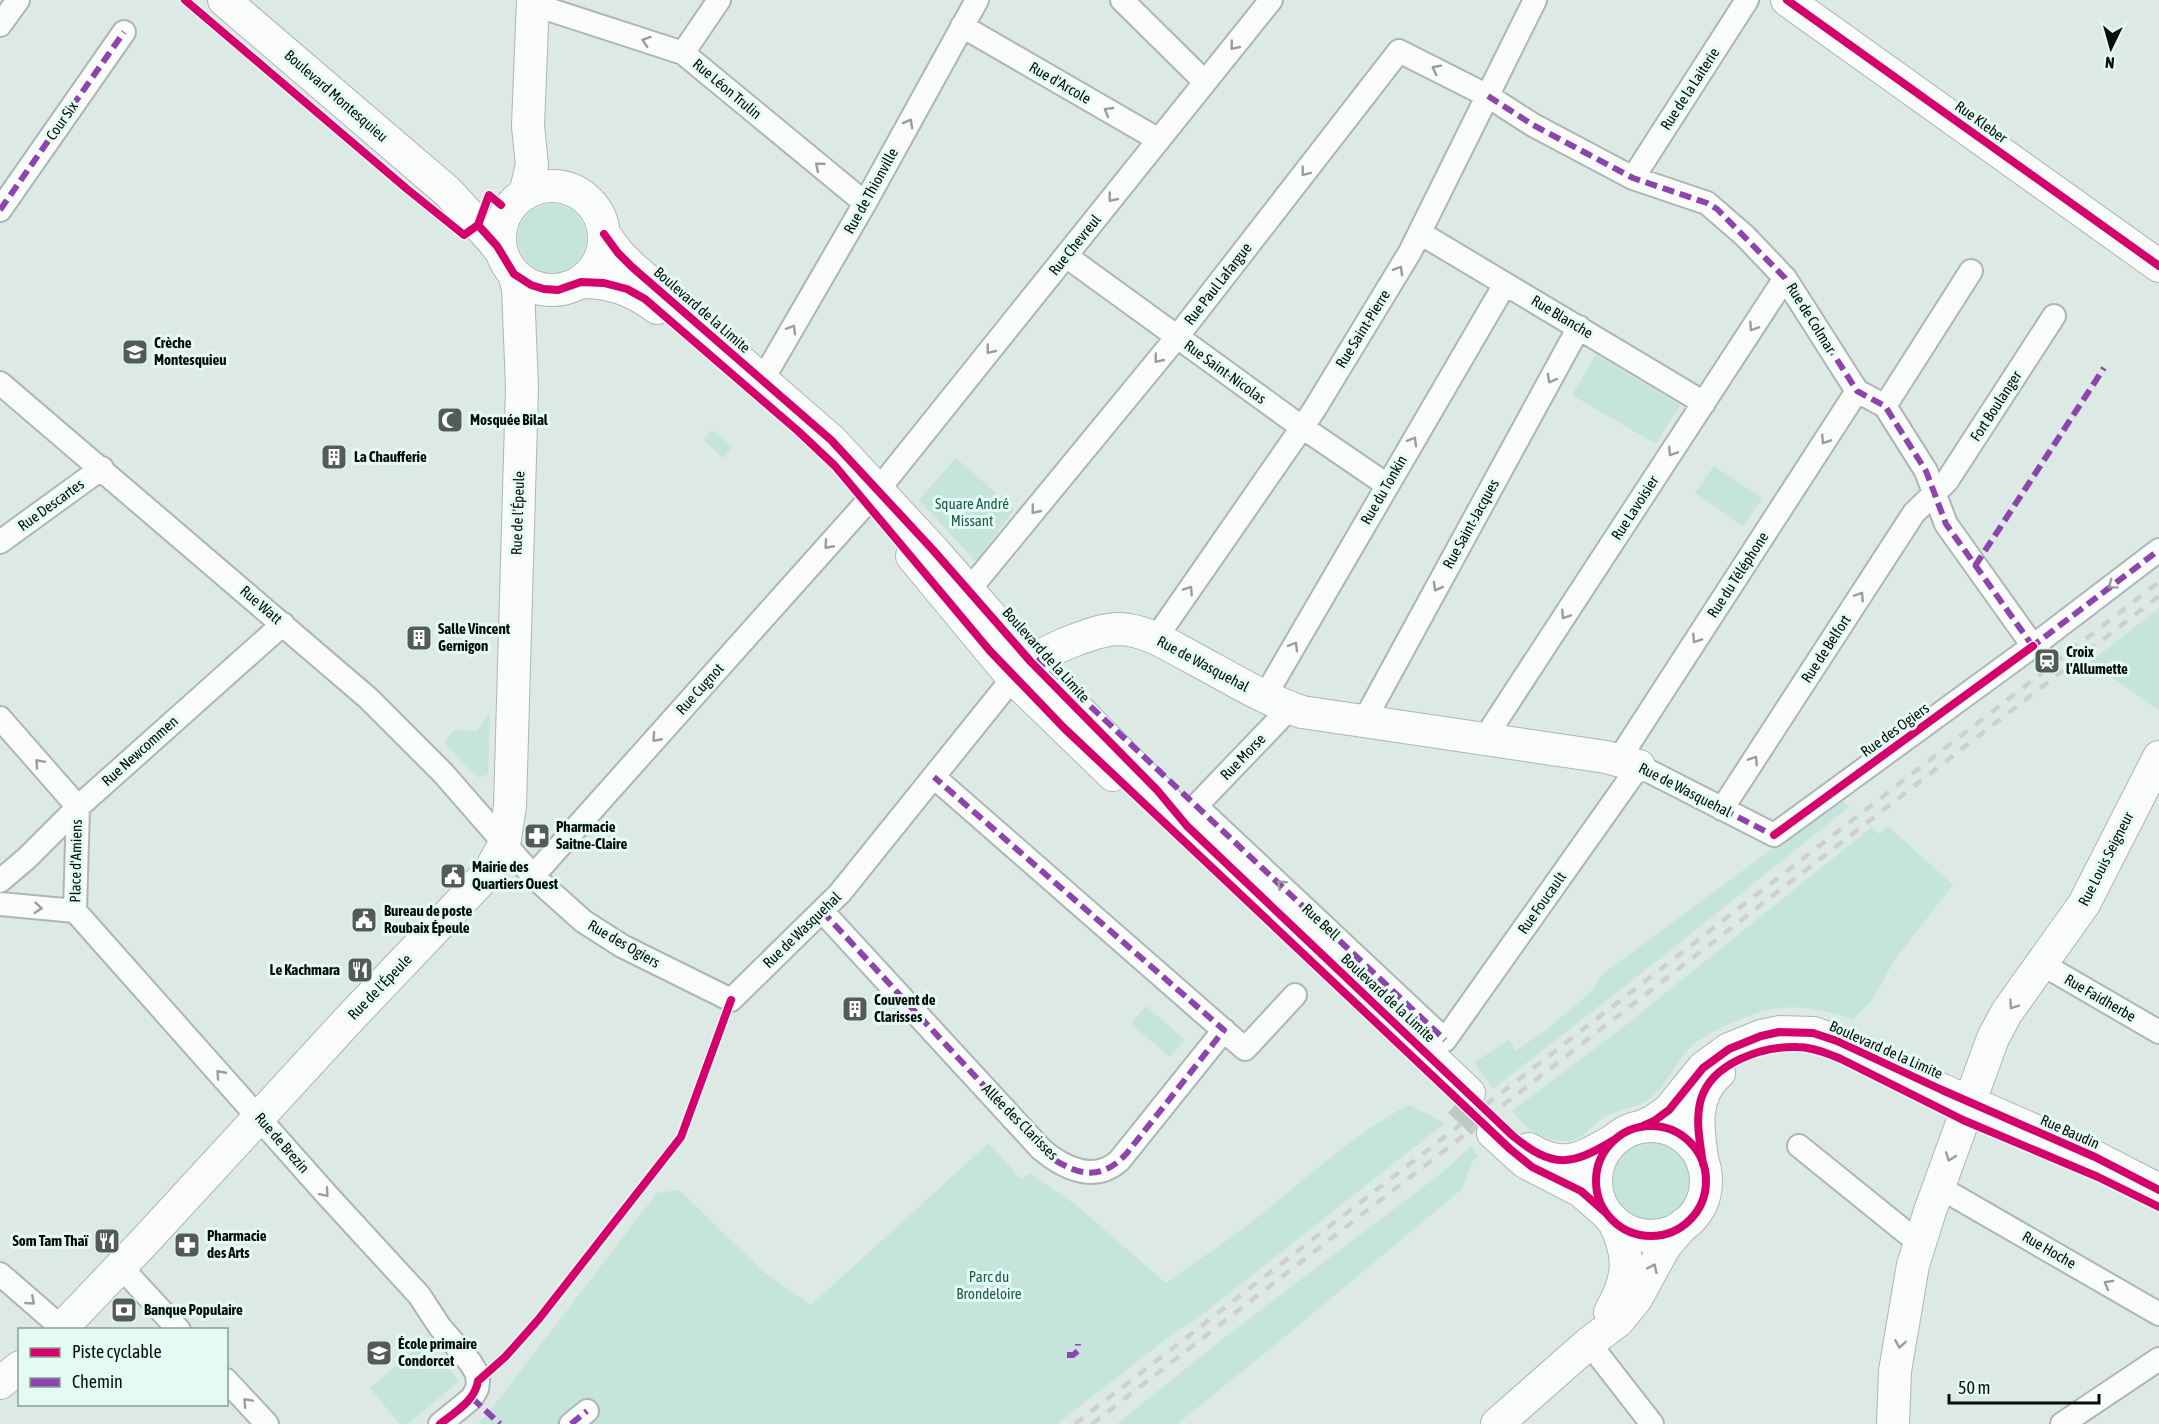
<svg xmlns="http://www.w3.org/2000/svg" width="2159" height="1424" viewBox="0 0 2159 1424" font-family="'Asap Condensed',sans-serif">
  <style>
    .green { fill: #c5e4db }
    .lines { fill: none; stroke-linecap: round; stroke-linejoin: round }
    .secondary-tunnel { stroke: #bcc8c4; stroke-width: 32; stroke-dasharray: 32 16; stroke-linecap: butt }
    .street-casing { stroke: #adb6b4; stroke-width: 26 }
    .secondary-casing { stroke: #adb6b4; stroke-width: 34 }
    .street { stroke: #fafcfb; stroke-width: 22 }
    .secondary { stroke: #fafcfb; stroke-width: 32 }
    .rail { stroke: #ccd0ce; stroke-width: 4.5; stroke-dasharray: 10 10; stroke-linecap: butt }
    .quiet { stroke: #8e44ad; stroke-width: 6; stroke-dasharray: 12 6; stroke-linecap: butt }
    .cycleway-casing { stroke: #e4fbf4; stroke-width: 11 }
    .cycleway { stroke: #d6006c; stroke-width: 8 }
    .oneway { stroke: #999d9b }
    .labels { text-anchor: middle; stroke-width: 6; stroke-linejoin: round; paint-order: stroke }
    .street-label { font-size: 15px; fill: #070f0c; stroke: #e4fbf4 }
    .poi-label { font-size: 15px; font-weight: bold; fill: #070f0c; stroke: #e4fbf4; text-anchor: start }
    .park-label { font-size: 15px; fill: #21594c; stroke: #e4fbf4 }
  </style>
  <rect width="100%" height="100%" fill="#dce9e5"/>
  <path class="green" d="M518 238a34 34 0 1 1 68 0a34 34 0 1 1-68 0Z
    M 1596,355 L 1680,405 L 1656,444 L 1572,395 Z
    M 712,430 L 732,447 L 723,458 L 703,440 Z
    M 956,458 L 1014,509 L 976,562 L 919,500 Z
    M 1714,466 L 1762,498 L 1743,526 L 1695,493 Z
    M 2159,608 L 2159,710 L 2090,662 Z
    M 490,713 L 488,774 L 479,778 L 444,743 L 454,730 L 477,731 Z
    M 1841,798 L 1849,807 L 1667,953 L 1493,1089 L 1474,1063 L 1510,1039 L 1515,1051 L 1545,1031 L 1589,994 L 1603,974 Z
    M 1888,826 L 1953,885 L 1895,959 L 1872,1000 L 1853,1019 C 1804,1004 1777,1001 1729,1024 C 1718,1029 1704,1036 1694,1044 C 1677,1058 1669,1082 1654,1095 C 1641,1107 1620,1109 1604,1117 C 1595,1123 1588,1132 1579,1138 C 1565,1145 1544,1139 1531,1130 C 1524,1126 1518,1117 1512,1111 L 1617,1032 L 1872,827 L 1879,834 Z
    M 1146,1006 L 1185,1040 L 1170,1057 L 1131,1024 Z
    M 1408,1105 L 1445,1123 L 1194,1321 L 1179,1329 L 1057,1424 L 478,1424 L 489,1412 L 657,1193 L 679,1190 L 765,1273 L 811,1305 L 989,1143 L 1021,1179 L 1030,1173 L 1076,1205 L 1166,1283 C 1192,1264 1219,1247 1245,1227 C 1299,1185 1348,1138 1408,1105 Z
    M1611 1181a41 41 0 1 1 82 0a41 41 0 1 1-82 0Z
    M 1471,1146 L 1478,1156 L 1473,1160 L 1462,1189 L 1292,1331 L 1177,1424 L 1117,1424 L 1229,1334 L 1443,1172 Z
    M 425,1341 L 459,1381 L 408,1424 L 400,1424 L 370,1388 Z"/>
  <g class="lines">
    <path class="secondary-tunnel" d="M 1459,1101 L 1493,1133"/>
    <g class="street-casing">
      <path id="street" d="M 1122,0 L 1205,82
        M 532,4 L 683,53 L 865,203
        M 0,25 L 18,0
        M 962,26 L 1159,140
        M 683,53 L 719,0
        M 1633,178 L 1747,0
        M 0,210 L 124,32
        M 1420,233 L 1704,403
        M 1066,256 L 1289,418 L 1387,485
        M 763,379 L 865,203 L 977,0
        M 0,383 L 368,698 L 443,773 L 533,876 L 583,921 L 622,946 L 731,1000 L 840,893 L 1013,678
        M 1885,406 L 1971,271
        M 878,490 L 1271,0
        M 0,542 L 102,468
        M 969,590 L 1177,337 L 1399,51 L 1488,96 L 1533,125 L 1633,178 L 1707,203 L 1745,236 L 1785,278 L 1857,391 L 1885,406 L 1926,471 L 1946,524 L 2033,646
        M 1156,638 L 1314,410 L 1410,252 L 1535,0
        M 1265,696 L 1505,284
        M 1290,708 L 1196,806 L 1445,1040 L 1639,766 L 1774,835 L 2033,646 L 2159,550
        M 0,718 L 78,807 L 75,911
        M 1364,721 L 1579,327
        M 1485,738 L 1785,278
        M 1619,759 L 1857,391
        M 934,777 L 1245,1049 L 1295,995
        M 1722,809 L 1914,513 L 1947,481 L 2054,316
        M 533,876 L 867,502
        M 0,881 L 27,858 L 78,807 L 283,624
        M 0,904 L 75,911
        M 75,911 L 328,1196 L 419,1295 L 440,1327 L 470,1362 L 476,1372 L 478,1381 L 477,1389 L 472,1398 L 440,1424
        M 822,911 L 1041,1149 C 1063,1168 1094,1183 1119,1161 L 1224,1030
        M 2042,964 L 2159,1032
        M 1799,1146 L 1919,1243
        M 1939,1187 L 2159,1314
        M 121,1267 L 179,1330
        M 0,1274 L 62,1328
        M 1589,1343 L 1652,1424
        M 226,1380 L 267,1424
        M 571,1424 L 587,1411
        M 2062,1424 L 2159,1359"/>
    </g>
    <g class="secondary-casing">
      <path id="secondary" d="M 224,0 L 448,192 L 493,241 L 502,253
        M 1787,0 L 2159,266
        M500 238a52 52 0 1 1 104 0a52 52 0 1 1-104 0Z
        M 525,194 L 532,165 L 528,126 L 533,0
        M 604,234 L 618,253 L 632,267 L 831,440 L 933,550 L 1031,662 L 1157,790 L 1187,826 L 1469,1093
        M 581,282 C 611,282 633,290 657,308
        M 912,556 L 1013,678 L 1113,775
        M 1016,675 C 1034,658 1052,649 1075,640 C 1089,635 1104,629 1119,629 C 1146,630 1169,645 1191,657 C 1227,676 1263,699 1302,712 L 1606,757 L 1639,766
        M 1643,1126 L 1654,1121 L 1669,1110 L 1703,1068 L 1729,1049 L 1761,1036 L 1779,1032 L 1813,1033 L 1837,1041 L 1942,1090 L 2095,1157 L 2159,1190
        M1596 1181a55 55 0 1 1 110 0a55 55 0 1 1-110 0Z
        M 1493,1133 L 1525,1162 L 1581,1191 L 1606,1213
        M 1529,1149 C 1563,1170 1583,1159 1614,1140
        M 1703,1164 C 1698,1133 1691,1096 1719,1073
        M 1610,1312 C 1630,1278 1631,1255 1613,1220
        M 60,1330 L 145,1241 L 353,1015 L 489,872 L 504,845 L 510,806 L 522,387 L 518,288 L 514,274
        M 0,1383 L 20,1367
        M 1497,1424 L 1589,1343 L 1618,1321 L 1636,1299 L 1665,1246 L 1684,1224
        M 1893,1424 L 1895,1371 L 1913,1265 L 1930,1211 L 1993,1038 L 2007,1012 L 2084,904 L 2159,757"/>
    </g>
    <use href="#street" class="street"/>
    <use href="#secondary" class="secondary"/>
    <path class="rail" d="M 1075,1424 L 2159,582
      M 1092,1424 L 2159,596"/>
    <path class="quiet" d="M 1488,96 L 1533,125 L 1633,178 L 1707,203 L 1717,209 L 1785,278 L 1857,391 L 1885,406 L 1926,471 L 1946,524 L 2039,655
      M 0,210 L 124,32
      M 1975,566 L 2104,368
      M 2030,648 L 2159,550
      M 1038,657 L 1445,1040
      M 1722,809 L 1773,835 L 1778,832
      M 822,911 L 1050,1157 C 1079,1176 1102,1181 1127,1153 L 1224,1030 L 934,777
      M 1067,1355 L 1073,1355 L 1078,1351 L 1078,1344
      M 472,1398 L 500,1424
      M 571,1424 L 587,1411"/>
    <g class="cycleway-casing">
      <path id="cycleway" d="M 185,0 L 407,189 L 464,235 L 478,225 L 489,195 L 501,205
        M 1787,0 L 2159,266
        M 478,225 L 497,246 L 514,274 L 531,285 L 544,289 L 558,290 L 581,282 L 604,283 L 627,289 L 645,299 L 798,431 L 835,466 L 990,651 L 1064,728 L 1510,1149 L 1532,1167 L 1581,1191 L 1606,1213
        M 604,234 L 618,253 L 632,267 L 831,440 L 933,550 L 1031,662 L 1157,790 L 1187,826 L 1513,1136 C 1553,1169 1571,1166 1614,1140
        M 1774,835 L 2033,646
        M 1643,1126 L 1654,1121 L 1669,1110 L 1703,1068 L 1729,1049 L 1761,1036 L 1779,1032 L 1813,1033 L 1837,1041 L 1942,1090 L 2095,1157 L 2159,1190
        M1596 1181a55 55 0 1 1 110 0a55 55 0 1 1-110 0Z
        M 1703,1164 C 1700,1143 1695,1120 1701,1099 C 1712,1063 1762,1046 1797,1047 C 1812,1047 1827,1053 1841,1059 L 1963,1120 L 2098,1177 L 2159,1207
        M 440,1424 C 455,1412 475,1401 478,1381 L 505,1357 L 538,1320 L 681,1137 L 731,1000"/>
    </g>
    <use href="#cycleway" class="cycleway"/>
  </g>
  <defs><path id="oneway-chevron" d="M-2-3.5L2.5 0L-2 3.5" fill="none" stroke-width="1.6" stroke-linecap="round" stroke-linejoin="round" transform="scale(1.5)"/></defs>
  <g class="oneway">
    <use href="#oneway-chevron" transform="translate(646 41) rotate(-162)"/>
    <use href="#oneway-chevron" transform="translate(1234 46) rotate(129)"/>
    <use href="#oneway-chevron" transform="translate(1436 69) rotate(-153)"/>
    <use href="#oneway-chevron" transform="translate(1108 111) rotate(-150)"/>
    <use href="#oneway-chevron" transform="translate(909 123) rotate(-61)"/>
    <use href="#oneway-chevron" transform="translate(819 166) rotate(-140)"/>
    <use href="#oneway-chevron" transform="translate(1305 172) rotate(128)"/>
    <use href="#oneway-chevron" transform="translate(1112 198) rotate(129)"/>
    <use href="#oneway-chevron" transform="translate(1399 270) rotate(-60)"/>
    <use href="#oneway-chevron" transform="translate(1753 327) rotate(123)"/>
    <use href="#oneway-chevron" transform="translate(792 329) rotate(-60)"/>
    <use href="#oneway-chevron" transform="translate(990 350) rotate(129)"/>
    <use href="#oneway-chevron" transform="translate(1158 359) rotate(129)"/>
    <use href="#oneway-chevron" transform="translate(1551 379) rotate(119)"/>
    <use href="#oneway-chevron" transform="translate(1825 440) rotate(123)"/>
    <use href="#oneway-chevron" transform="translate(1413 441) rotate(-60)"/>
    <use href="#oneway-chevron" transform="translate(1672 452) rotate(123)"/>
    <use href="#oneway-chevron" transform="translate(1035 510) rotate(129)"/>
    <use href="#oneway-chevron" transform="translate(828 545) rotate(132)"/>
    <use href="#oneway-chevron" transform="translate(2112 585) rotate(143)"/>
    <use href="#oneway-chevron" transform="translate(1437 587) rotate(119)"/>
    <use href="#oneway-chevron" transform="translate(1189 590) rotate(-56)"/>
    <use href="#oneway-chevron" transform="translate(1860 596) rotate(-57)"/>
    <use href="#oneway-chevron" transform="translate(1565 615) rotate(123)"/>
    <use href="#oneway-chevron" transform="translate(1696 639) rotate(123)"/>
    <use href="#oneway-chevron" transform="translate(1294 646) rotate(-60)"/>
    <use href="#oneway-chevron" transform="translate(656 738) rotate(132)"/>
    <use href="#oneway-chevron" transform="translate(1754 760) rotate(-57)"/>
    <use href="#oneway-chevron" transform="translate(39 763) rotate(-131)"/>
    <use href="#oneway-chevron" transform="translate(1281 884) rotate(-137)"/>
    <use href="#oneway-chevron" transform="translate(38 908) rotate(5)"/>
    <use href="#oneway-chevron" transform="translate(2013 1005) rotate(125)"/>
    <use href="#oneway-chevron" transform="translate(220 1074) rotate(-132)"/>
    <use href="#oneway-chevron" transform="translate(1950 1157) rotate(110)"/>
    <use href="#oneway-chevron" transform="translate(325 1193) rotate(49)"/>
    <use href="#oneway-chevron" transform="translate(1653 1268) rotate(-65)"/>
    <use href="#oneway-chevron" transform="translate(2108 1284) rotate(-150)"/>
    <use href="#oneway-chevron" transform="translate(31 1301) rotate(41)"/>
    <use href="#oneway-chevron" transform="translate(1900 1344) rotate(99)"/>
    <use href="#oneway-chevron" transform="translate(247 1402) rotate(-133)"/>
  </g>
  <defs>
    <g id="school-square" transform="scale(1.35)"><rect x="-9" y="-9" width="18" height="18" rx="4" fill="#525b58" stroke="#e4fbf4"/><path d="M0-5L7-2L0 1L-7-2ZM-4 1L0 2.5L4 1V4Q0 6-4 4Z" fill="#fff"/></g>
    <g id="mosque-square" transform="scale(1.35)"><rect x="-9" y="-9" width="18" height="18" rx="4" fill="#525b58" stroke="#e4fbf4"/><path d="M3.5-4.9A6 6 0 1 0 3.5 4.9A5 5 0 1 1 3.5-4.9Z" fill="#fff"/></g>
    <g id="building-square" transform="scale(1.35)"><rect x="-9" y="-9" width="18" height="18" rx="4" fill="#525b58" stroke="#e4fbf4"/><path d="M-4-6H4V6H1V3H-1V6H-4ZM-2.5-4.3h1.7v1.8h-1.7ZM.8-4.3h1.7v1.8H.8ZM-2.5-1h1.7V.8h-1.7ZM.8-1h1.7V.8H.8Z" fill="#fff"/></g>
    <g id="station-square" transform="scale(1.35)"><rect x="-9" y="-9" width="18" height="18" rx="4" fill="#525b58" stroke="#e4fbf4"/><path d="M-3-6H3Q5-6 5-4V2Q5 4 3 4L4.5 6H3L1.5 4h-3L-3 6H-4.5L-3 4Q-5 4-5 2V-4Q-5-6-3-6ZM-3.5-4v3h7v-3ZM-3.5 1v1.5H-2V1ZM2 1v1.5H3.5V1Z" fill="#fff"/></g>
    <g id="pharmacy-square" transform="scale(1.35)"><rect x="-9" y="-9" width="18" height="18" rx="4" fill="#525b58" stroke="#e4fbf4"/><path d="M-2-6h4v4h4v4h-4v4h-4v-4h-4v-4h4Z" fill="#fff"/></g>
    <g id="civic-square" transform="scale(1.35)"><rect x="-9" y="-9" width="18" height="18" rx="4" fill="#525b58" stroke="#e4fbf4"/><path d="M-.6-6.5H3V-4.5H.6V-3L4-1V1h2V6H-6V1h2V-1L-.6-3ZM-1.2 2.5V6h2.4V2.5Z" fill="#fff"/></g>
    <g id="restaurant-square" transform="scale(1.35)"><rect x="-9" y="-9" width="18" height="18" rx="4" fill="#525b58" stroke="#e4fbf4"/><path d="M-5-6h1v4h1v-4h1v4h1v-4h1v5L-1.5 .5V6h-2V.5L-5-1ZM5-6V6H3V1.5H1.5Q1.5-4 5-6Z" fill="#fff"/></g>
    <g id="bank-square" transform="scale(1.35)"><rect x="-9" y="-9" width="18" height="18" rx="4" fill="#525b58" stroke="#e4fbf4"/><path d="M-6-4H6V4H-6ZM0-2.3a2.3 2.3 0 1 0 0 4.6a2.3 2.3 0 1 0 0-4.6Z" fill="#fff"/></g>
  </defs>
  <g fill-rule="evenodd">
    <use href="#school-square" x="135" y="352"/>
    <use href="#mosque-square" x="450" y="420"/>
    <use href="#building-square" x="334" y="457"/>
    <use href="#building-square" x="419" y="638"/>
    <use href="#station-square" x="2047" y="661"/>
    <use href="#pharmacy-square" x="537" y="836"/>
    <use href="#civic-square" x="453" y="876"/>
    <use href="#civic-square" x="364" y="920"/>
    <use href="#restaurant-square" x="360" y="970"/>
    <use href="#building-square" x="855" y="1009"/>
    <use href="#restaurant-square" x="107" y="1241"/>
    <use href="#pharmacy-square" x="187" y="1245"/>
    <use href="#bank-square" x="124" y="1310"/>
    <use href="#school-square" x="379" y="1353"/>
  </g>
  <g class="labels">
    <g class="street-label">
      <text transform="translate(1060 83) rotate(30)" y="5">Rue d'Arcole</text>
      <text transform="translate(727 89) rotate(40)" y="5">Rue Léon Trulin</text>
      <text transform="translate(1690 89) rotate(-57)" y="5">Rue de la Laiterie</text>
      <text transform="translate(336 96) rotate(41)" y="5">Boulevard Montesquieu</text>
      <text transform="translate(62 121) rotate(-55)" y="5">Cour Six</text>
      <text transform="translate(1981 122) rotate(36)" y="5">Rue Kleber</text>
      <text transform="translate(871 191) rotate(-61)" y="5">Rue de Thionville</text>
      <text transform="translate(1075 245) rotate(-51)" y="5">Rue Chevreul</text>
      <text transform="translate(1218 284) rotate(-52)" y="5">Rue Paul Lafargue</text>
      <text transform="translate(702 310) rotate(41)" y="5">Boulevard de la Limite</text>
      <text transform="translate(1562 317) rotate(31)" y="5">Rue Blanche</text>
      <text transform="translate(1811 318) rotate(58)" y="5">Rue de Colmar</text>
      <text transform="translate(1363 329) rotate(-58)" y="5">Rue Saint-Pierre</text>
      <text transform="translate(1225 372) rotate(36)" y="5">Rue Saint-Nicolas</text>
      <text transform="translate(1996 406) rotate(-57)" y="5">Fort Boulanger</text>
      <text transform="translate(1384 490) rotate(-60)" y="5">Rue du Tonkin</text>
      <text transform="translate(51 505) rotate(-36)" y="5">Rue Descartes</text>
      <text transform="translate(1635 508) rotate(-57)" y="5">Rue Lavoisier</text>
      <text transform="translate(518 513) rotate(-88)" y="5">Rue de l'Épeule</text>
      <text transform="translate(1471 524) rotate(-61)" y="5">Rue Saint-Jacques</text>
      <text transform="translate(1738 575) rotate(-57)" y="5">Rue du Téléphone</text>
      <text transform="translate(261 605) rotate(41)" y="5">Rue Watt</text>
      <text transform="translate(1826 649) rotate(-57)" y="5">Rue de Belfort</text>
      <text transform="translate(1046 655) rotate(48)" y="5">Boulevard de la Limite</text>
      <text transform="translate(1203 664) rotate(28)" y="5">Rue de Wasquehal</text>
      <text transform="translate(700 689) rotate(-48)" y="5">Rue Cugnot</text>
      <text transform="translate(1895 730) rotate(-36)" y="5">Rue des Ogiers</text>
      <text transform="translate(140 751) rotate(-42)" y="5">Rue Newcommen</text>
      <text transform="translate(1243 757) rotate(-46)" y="5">Rue Morse</text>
      <text transform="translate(1685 790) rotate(27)" y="5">Rue de Wasquehal</text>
      <text transform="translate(2106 859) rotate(-63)" y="5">Rue Louis Seigneur</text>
      <text transform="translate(76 861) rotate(-89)" y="5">Place d'Amiens</text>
      <text transform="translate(1542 903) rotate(-55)" y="5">Rue Foucault</text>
      <text transform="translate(1321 922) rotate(43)" y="5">Rue Bell</text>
      <text transform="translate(802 930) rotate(-44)" y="5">Rue de Wasquehal</text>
      <text transform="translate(624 944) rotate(30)" y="5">Rue des Ogiers</text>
      <text transform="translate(380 987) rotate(-46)" y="5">Rue de l'Épeule</text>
      <text transform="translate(1388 998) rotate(43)" y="5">Boulevard de la Limite</text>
      <text transform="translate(2100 998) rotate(30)" y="5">Rue Faidherbe</text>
      <text transform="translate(1886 1050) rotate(24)" y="5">Boulevard de la Limite</text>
      <text transform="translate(1020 1122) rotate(45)" y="5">Allée des Clarisses</text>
      <text transform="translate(2070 1132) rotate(24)" y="5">Rue Baudin</text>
      <text transform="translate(282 1143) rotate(49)" y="5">Rue de Brezin</text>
      <text transform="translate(2049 1250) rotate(30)" y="5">Rue Hoche</text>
    </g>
    <g class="poi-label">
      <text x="154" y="348">Crèche<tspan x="154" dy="17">Montesquieu</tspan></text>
      <text x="470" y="425">Mosquée Bilal</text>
      <text x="354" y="462">La Chaufferie</text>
      <text x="438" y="634">Salle Vincent<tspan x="438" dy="17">Gernigon</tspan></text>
      <text x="2066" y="657">Croix<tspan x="2066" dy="17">l'Allumette</tspan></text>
      <text x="556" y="832">Pharmacie<tspan x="556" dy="17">Saitne-Claire</tspan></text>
      <text x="472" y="872">Mairie des<tspan x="472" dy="17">Quartiers Ouest</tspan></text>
      <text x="384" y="916">Bureau de poste<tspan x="384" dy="17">Roubaix Épeule</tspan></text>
      <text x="340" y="975" text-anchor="end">Le Kachmara</text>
      <text x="874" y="1005">Couvent de<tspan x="874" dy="17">Clarisses</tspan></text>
      <text x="207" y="1241">Pharmacie<tspan x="207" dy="17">des Arts</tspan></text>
      <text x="88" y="1246" text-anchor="end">Som Tam Thaï</text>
      <text x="144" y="1315">Banque Populaire</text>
      <text x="398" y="1349">École primaire<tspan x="398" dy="17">Condorcet</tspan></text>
    </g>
    <g class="park-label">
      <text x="972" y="509">Square André<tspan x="972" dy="17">Missant</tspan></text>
      <text x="989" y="1282">Parc du<tspan x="989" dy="17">Brondeloire</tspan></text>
    </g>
  </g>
  <rect x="18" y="1328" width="210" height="78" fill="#e4fbf4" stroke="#8c9d97" stroke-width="1.5"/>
  <rect x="30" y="1348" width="30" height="9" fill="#d6006c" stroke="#8c9d97" stroke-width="1.5"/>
  <text x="72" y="1358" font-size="18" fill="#070f0c">Piste cyclable</text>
  <rect x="30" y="1378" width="30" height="9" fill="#8e44ad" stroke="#8c9d97" stroke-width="1.5"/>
  <text x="72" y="1388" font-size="18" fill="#070f0c">Chemin</text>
  <g transform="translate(2111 48) rotate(185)" stroke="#e4fbf4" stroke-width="4.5" paint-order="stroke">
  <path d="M0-4.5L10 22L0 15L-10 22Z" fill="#070f0c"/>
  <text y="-9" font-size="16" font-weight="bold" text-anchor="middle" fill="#070f0c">N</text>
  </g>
  <path d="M1949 1394v9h150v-9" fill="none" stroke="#070f0c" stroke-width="3"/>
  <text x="1958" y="1394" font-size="18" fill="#070f0c" stroke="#e4fbf4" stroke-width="4.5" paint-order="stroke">50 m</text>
</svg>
